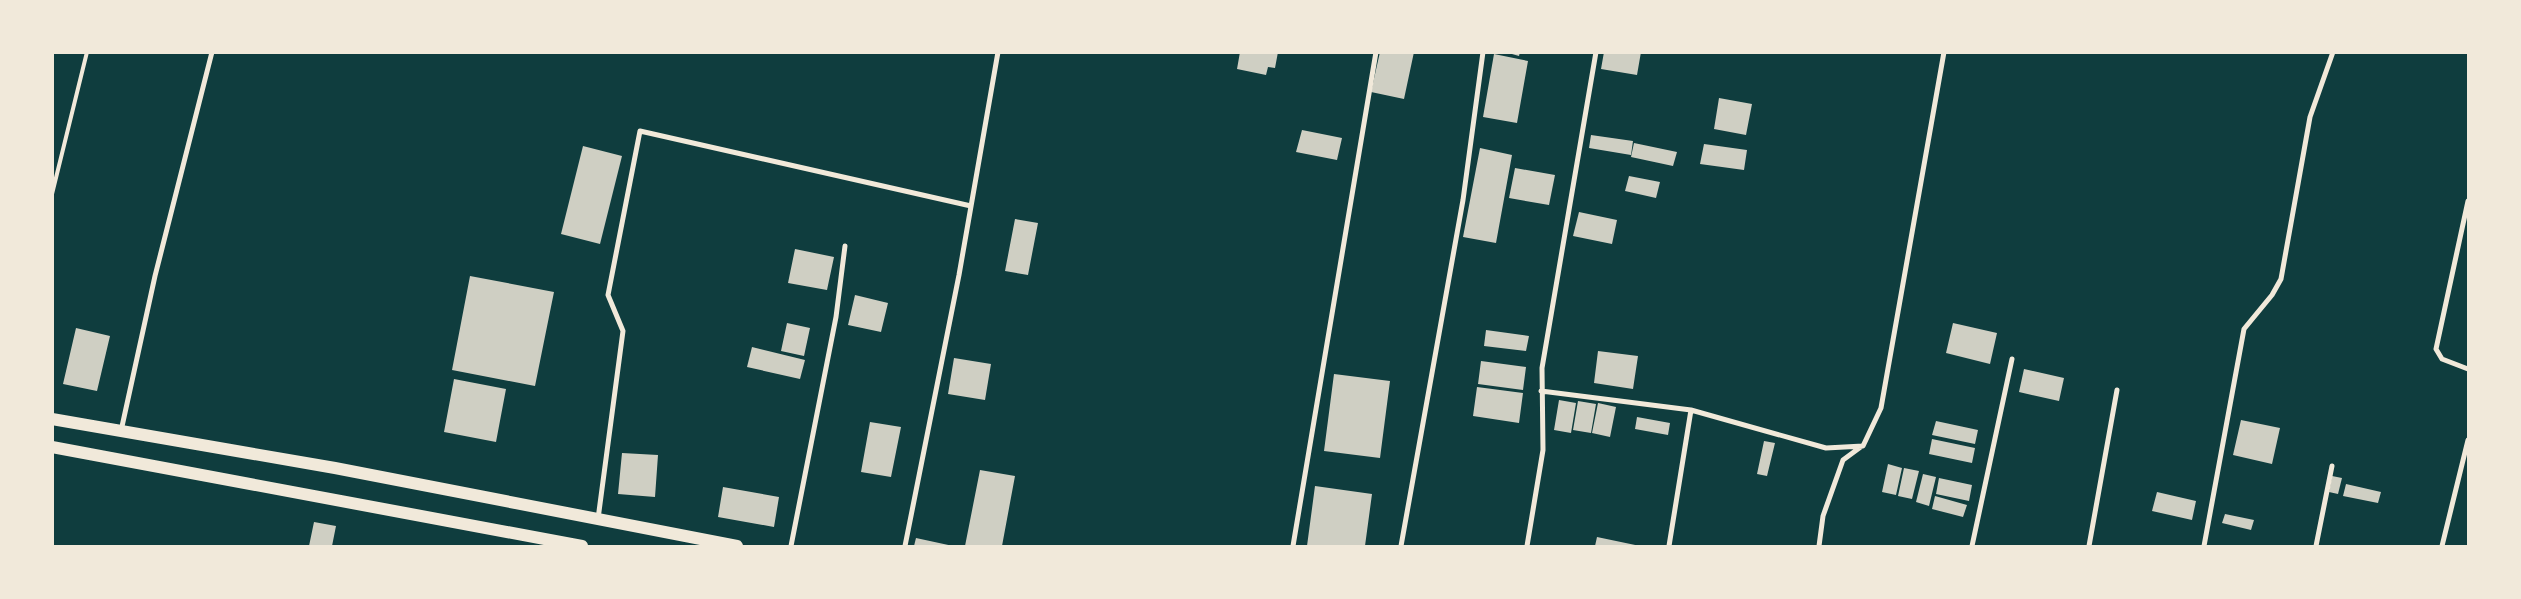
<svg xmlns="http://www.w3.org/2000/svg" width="2521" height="599" viewBox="0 0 2521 599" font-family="'IBM Plex Sans',sans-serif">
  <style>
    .building { fill: #cfcfc3 }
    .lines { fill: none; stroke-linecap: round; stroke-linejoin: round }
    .service { stroke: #f1e9da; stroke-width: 4 }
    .minor { stroke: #f1e9da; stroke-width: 5 }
    .primary { stroke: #f1e9da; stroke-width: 12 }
  </style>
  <rect width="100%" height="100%" fill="#0f3d3e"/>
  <path class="building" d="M 1240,52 L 1278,52 L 1275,68 L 1268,67 L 1266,75 L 1237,69 Z
    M 1380,52 L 1414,52 L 1404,99 L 1371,92 Z
    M 1505,52 L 1520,52 L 1519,56 Z
    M 1604,52 L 1641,52 L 1637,75 L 1601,69 Z
    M 1494,54 L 1528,61 L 1517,123 L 1483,117 Z
    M 1719,98 L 1752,104 L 1746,135 L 1714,129 Z
    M 1302,130 L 1342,138 L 1337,160 L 1296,152 Z
    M 1591,135 L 1633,141 L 1631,155 L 1589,148 Z
    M 1634,143 L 1677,152 L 1673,166 L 1631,157 Z
    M 1704,144 L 1747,150 L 1744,170 L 1700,164 Z
    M 583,146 L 622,156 L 600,244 L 561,234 Z
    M 1480,148 L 1512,155 L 1496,243 L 1463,237 Z
    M 1515,168 L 1555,175 L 1549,205 L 1509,198 Z
    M 1629,176 L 1660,182 L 1656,198 L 1625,191 Z
    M 1579,212 L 1617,220 L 1612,244 L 1573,236 Z
    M 1015,219 L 1038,223 L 1028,275 L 1005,271 Z
    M 795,249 L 834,257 L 827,290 L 788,283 Z
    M 470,276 L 554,292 L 535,386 L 452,370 Z
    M 855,295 L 888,303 L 881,332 L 848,325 Z
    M 787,323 L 810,328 L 804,356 L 781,351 Z
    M 1953,323 L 1997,333 L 1990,364 L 1946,353 Z
    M 76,328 L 110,336 L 97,391 L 63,384 Z
    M 1486,330 L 1529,336 L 1526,351 L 1484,346 Z
    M 752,347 L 805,360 L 800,379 L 747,367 Z
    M 1598,351 L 1638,356 L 1633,389 L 1594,383 Z
    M 954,358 L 991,364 L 985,400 L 948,394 Z
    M 1481,361 L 1526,367 L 1523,390 L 1478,384 Z
    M 2024,369 L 2064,378 L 2059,401 L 2019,392 Z
    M 1334,374 L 1390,381 L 1380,458 L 1324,451 Z
    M 454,379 L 506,389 L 496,442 L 444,432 Z
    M 1477,387 L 1523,393 L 1519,423 L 1473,416 Z
    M 1559,400 L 1576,403 L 1571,433 L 1554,430 Z
    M 1578,401 L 1596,404 L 1591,433 L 1573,430 Z
    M 1598,403 L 1616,407 L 1610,437 L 1592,433 Z
    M 1637,417 L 1670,423 L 1668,435 L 1635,429 Z
    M 2241,420 L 2280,428 L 2272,464 L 2233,455 Z
    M 1936,421 L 1978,430 L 1975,444 L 1932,435 Z
    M 870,422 L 901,427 L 891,477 L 861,472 Z
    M 1932,439 L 1975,448 L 1972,463 L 1929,454 Z
    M 1764,441 L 1775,443 L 1767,476 L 1757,474 Z
    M 622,453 L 658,455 L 655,497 L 618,494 Z
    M 1888,464 L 1902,468 L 1896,495 L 1882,492 Z
    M 1904,468 L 1919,471 L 1912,499 L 1898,496 Z
    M 980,470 L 1015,476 L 1002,546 L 965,546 Z
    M 1923,474 L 1936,477 L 1929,506 L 1916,502 Z
    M 2332,476 L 2342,478 L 2338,494 L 2329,492 Z
    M 1939,478 L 1972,485 L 1969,501 L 1936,494 Z
    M 2346,484 L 2381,492 L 2378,503 L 2343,496 Z
    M 1315,486 L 1372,494 L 1365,546 L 1307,546 Z
    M 723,487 L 779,497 L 774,527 L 718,517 Z
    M 2157,492 L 2196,501 L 2192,520 L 2152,511 Z
    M 1935,496 L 1967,505 L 1963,517 L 1932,509 Z
    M 2225,514 L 2254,520 L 2251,530 L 2222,523 Z
    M 314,522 L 336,526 L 332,546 L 309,546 Z
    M 1597,537 L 1640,546 L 1595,546 Z
    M 916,538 L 953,546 L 914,546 Z"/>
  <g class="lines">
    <path class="service" d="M 52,194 L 87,52"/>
    <path class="minor" d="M 2468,201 L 2436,349 L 2442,359 L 2468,369
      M 1541,391 L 1691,410 L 1826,448 L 1863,446 L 1881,408 L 1944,52
      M 121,431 L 155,276 L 212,52
      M 598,519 L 623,331 L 608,295 L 640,131 L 971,206
      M 791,546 L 836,317 L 845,246
      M 905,546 L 959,275 L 998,52
      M 1293,546 L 1376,52
      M 1401,546 L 1463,200 L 1483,52
      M 1527,546 L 1543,450 L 1542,368 L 1596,52
      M 1669,546 L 1691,410
      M 1819,546 L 1823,516 L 1843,460 L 1862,446
      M 1972,546 L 2012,359
      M 2089,546 L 2117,390
      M 2204,546 L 2244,329 L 2272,295 L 2281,279 L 2310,117 L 2333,52
      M 2316,546 L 2332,466
      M 2442,546 L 2468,440"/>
    <path class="primary" d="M 52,419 L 335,468 L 737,546
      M 52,447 L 582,546"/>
  </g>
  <rect width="2521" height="599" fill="none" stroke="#f1e9da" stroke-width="108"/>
</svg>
